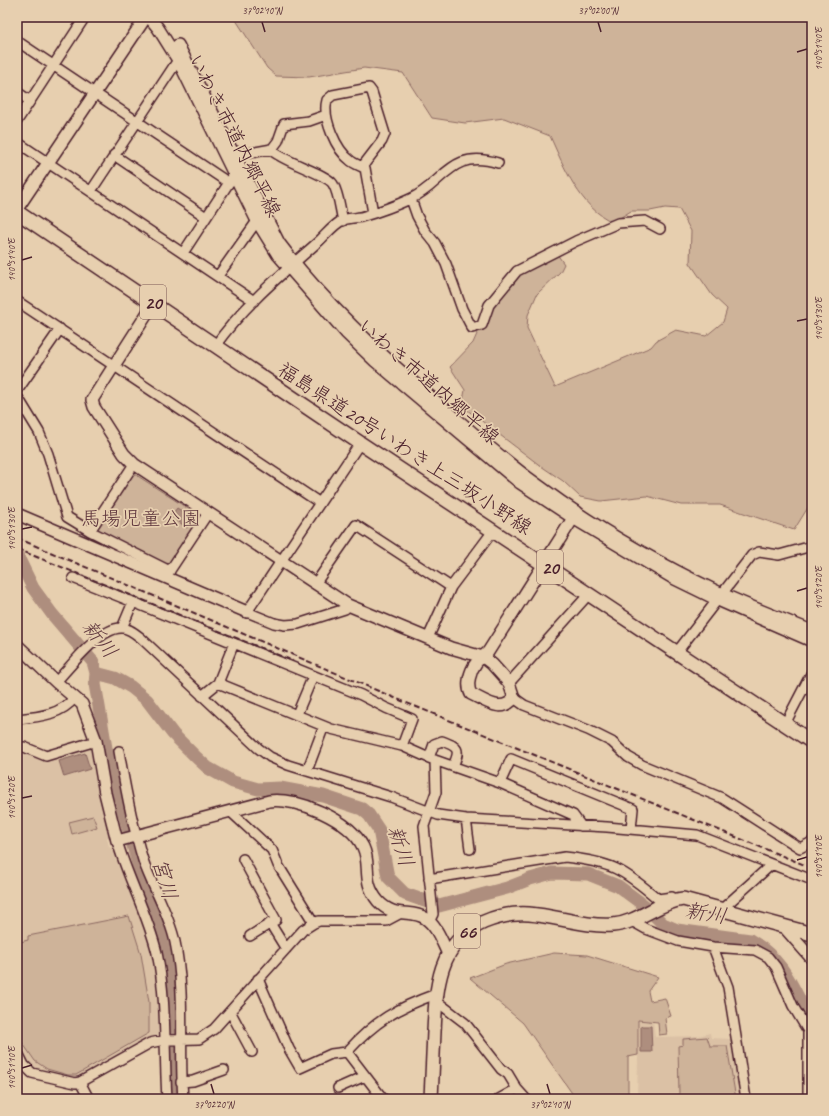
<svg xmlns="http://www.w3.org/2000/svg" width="829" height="1116" viewBox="0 0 829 1116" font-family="Caveat,'Klee One',sans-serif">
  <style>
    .built { fill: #dbc1a5 }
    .green { fill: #ceb399; stroke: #8c6962 }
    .water { fill: #ae8e7e; stroke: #86625d }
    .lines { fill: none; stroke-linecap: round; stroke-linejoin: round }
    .river { stroke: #ae8e7e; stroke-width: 13 }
    .minor-casing { stroke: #4a1f2b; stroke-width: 12 }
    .tertiary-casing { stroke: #4a1f2b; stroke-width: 14 }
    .primary-casing { stroke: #4a1f2b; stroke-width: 16 }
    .minor { stroke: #e7cfaf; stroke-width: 9 }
    .tertiary { stroke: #e7cfaf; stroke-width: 11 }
    .primary { stroke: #e7cfaf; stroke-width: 13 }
    .rail { stroke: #4a1f2b; stroke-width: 2; stroke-dasharray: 6 3; stroke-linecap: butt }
    .ticks { fill: none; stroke: #4a1f2b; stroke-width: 1.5 }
    .labels { text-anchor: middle; stroke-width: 3.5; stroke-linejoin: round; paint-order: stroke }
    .shield { fill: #e7cfaf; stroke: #795453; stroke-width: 1 }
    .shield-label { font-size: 19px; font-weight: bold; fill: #4a1f2b }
    .street-label { font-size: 20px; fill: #4a1f2b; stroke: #e7cfaf }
    .park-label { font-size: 20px; fill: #5e353c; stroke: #e7cfaf }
    .water-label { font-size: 21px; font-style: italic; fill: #5e353c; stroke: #e7cfaf }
    .neatline { fill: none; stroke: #4a1f2b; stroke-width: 1.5 }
    .ticks-label { font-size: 10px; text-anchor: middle; fill: #4a1f2b }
  </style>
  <rect width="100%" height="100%" fill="#e7cfaf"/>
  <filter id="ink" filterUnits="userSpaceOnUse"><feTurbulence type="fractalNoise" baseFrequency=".025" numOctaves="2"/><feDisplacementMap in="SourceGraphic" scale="8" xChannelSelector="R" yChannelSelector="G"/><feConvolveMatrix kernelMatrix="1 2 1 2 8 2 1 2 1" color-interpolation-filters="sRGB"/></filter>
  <g filter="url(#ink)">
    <path class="built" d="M 94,745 L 112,832 L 107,838 L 109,847 L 116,850 L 122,871 L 141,915 L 153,952 L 159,994 L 158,1037 L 75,1081 L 29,1068 L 17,1044 L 17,750 L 25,751 L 38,758 L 47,759 Z
      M 653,1020 L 655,1037 L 698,1036 L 710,1033 L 711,1038 L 731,1039 L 743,1099 L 637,1099 L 639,1021 Z"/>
    <path class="green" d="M 234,17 L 812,17 L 812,501 L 794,530 L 720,505 L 681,505 L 647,496 L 601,501 L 580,497 L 563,481 L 538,464 L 462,406 L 465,390 L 450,367 L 473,343 L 488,309 L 514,276 L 557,254 L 564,264 L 560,272 L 537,294 L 528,315 L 527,328 L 555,387 L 651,347 L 656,341 L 676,330 L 706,336 L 723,322 L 727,309 L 712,295 L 690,263 L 691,231 L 679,209 L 665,208 L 650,211 L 631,211 L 613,222 C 580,208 564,167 550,136 L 504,118 L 465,123 L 432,118 L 403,73 L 364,68 L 309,77 L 276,76 L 267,68 Z
      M 130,471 L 204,519 L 170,571 L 90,531 Z
      M 93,816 L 97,827 L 72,834 L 69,822 Z
      M 129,916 L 141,954 L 149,1002 L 149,1033 L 76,1075 L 68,1075 L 47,1069 L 35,1061 L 17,1035 L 17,943 L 28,940 L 28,936 Z
      M 554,953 L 587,955 L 658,977 L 648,991 L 650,1001 L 665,998 L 671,1016 L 665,1018 L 667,1034 L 659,1035 L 658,1022 L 638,1020 L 638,1055 L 628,1057 L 628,1099 L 576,1099 L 523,1023 L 470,978 L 506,964 Z
      M 707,1037 L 710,1046 L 727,1046 L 736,1099 L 677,1099 L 679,1093 L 678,1046 L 683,1045 L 683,1039 Z"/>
    <path class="water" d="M 177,508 L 194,519 L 187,528 L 171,516 Z
      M 85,753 L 90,769 L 64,777 L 59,761 Z
      M 641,1026 L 651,1026 L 652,1052 L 641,1052 Z"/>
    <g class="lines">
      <path class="river" d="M 17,555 L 33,588 L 52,614 L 93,662 L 96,673 L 95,684 L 98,701 L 106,748 L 142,878 L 163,943 L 169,967 L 177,1099
        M 96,673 L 115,678 L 131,687 L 147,700 L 173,734 L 197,758 L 208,768 L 233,782 L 258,789 L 280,788 L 323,796 L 362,809 L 369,815 L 379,830 L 388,877 L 405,894 L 439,906 L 507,888 L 530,879 L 552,873 L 588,874 L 618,886 L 645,906 L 663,924 L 677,930 L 750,940 C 786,961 793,990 812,1024"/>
      <g class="minor-casing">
        <path id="minor" d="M 17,41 L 229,183
          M 17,92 L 30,101
          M 17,121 L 85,17
          M 17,142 L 254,301
          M 270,149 C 283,162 327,174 333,184 C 339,194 340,209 343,221
          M 232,151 L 250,153 L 272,149 L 278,141 L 284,124 L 309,121 L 326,115
          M 114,155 L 206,217
          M 362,167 L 382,141 L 385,134 L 372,92 L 369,88 L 333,95 L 327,100 C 322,118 336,150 351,161 C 355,164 360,166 365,168 L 373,213
          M 91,191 L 178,60
          M 411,199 L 417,216 L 425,231 L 435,243 L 446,264 L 462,309 L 472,328 L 482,325 L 489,305 L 517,271 L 576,241 L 618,223 L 645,221 L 660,229
          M 183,253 L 232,178
          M 218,276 L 257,221
          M 17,301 L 320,503
          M 215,346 C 243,306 282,274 318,242 C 325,236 334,224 343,220 C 349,218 356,218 361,217 C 378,212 395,206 410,199 C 444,184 450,148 498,163
          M 17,391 L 60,329
          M 17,396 L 39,432 L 48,454 L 67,517 L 90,531
          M 134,464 L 90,531 L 170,571
          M 167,575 L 208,513
          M 73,578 L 133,602
          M 315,584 L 356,525 L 451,587
          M 348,605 L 345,609 L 298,624 L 285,625 L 274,623 L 247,612 L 360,443
          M 122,628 L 133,602 L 361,695 L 386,708 L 412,719 L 402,746
          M 428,638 L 451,587 L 493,531
          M 677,652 L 752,555 L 759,552 L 779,555 L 812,546
          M 56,682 C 70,667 100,627 122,628 C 129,628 136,634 141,638 L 258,748 L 270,757 L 288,765 L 391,797 L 438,815 L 466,819 L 607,827 L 697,835 L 812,880
          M 218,683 L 331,729 L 402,746 L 429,758 L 500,783 L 573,815 L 581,826
          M 509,683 L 589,594
          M 202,696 L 218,683 L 234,643
          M 514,698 L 524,705 L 588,730 L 612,742 L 628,757 L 642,765 L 722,798 L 800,848 L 812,842
          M 297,714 L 313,676
          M 17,719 C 38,717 62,715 75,697
          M 785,724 L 812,672
          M 17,747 L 24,747 L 46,756 L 96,741
          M 119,751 C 125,787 132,824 143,860 C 152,887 169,913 175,942 C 186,994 179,1046 183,1099
          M 429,758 L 434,744 L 442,741 C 458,747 461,749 453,766
          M 307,771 L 324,726
          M 500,783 L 511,759 L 633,809 L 631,829
          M 231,812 L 272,850 L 278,865 L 314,923
          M 466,819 L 470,849
          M 117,841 C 128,879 148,915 157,953 C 167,1000 164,1051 167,1099
          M 243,859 L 276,920 L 270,923 L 286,949
          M 429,879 L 565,857 C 611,862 623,869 658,899 L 672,897
          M 722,909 L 771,865
          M 630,920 L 646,929 L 678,941 L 713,947 L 755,950 L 768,957 L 776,967 L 793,1006 L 808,1031 L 808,1099
          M 429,922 L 433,914 L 424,826 L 436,792 L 435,760
          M 250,936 L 271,923
          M 713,947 L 728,987 L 746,1099
          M 258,979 L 289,1049 L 300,1068 L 331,1054 L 347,1052 C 375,1021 397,1008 436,994
          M 435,1000 L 465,1023 L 501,1069 L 508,1074 L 517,1089
          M 230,1011 L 252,1052
          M 17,1051 L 24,1065 L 32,1073 L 75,1083 L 80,1082 L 150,1043 L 164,1040 L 199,1039 L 214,1029 L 303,930 L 314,923 L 319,921 L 386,921 L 401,913
          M 347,1052 L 383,1099
          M 80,1082 L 89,1099
          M 181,1082 L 193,1081 L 224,1070
          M 338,1088 L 365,1076
          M 499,1099 L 517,1089 L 526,1099"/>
      </g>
      <g class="tertiary-casing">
        <path id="tertiary" d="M 149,17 L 158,28 L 178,60 L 257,221 L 278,255 L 346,333 L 375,361 L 520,483 L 573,518 L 673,578 L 718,600 L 812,641
          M 178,45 L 279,243 C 325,304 381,356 439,404 C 471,431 502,459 535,483 C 588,523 656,562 716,591 C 747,606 780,618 812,631
          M 17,209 L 146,17
          M 154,303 L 92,400 L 94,407 L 124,454 L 134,464 L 348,605 L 451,648 L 483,657 L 492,664 L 509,683 L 514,698 C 502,714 486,701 471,694 C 466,685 470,671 476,663 C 478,659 484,656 488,652 L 577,512
          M 17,514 L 247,612
          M 17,645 L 56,682 L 82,704 L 96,741 L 105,793 L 117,841 L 269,801 C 297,797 350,820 363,847 C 372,866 361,880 378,901 C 394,919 411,909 425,918 C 437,926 442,942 448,954
          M 784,927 L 812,959"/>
      </g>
      <g class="primary-casing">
        <path id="primary" d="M 17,212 L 360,443 L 812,742
          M 431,1099 C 432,1077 433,1055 434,1032 C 436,988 438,942 484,922 C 498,916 514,913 529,914 C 557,916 584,927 613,925 C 638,923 658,902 683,899 L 812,934"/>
      </g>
      <use href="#minor" class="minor"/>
      <use href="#tertiary" class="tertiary"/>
      <use href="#primary" class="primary"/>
      <path class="rail" d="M 17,538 L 402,701 L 812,868
        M 17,549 L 293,661"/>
    </g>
  </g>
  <path class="ticks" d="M 262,22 L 265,32M 598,22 L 601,32M 797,52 L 807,49M 22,260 L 32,257M 797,321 L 807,319M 22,529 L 32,527M 797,591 L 807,588M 22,798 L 32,796M 797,860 L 807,857M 22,1068 L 32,1065M 211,1084 L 214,1094M 547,1084 L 550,1094"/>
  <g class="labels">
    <g class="shield">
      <rect x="140" y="285" width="26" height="34" rx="3"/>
      <rect x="537" y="550" width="26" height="34" rx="3"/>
      <rect x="454" y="914" width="26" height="34" rx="3"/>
    </g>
    <g class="shield-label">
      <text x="153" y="309">20</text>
      <text x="550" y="574">20</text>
      <text x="467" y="938">66</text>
    </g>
    <g class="street-label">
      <text transform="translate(235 135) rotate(63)" y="7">いわき市道内郷平線</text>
      <text transform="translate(429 381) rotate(41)" y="7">いわき市道内郷平線</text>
      <text transform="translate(405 448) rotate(33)" y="7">福島県道20号いわき上三坂小野線</text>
    </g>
    <g class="park-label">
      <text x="141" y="525">馬場児童公園</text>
    </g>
    <g class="water-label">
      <text transform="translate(100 639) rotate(51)" y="7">新川</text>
      <text transform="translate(401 846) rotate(72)" y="7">新川</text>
      <text transform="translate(165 879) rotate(74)" y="7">宮川</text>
      <text transform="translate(706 913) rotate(9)" y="7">新川</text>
    </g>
  </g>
  <rect width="829" height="1116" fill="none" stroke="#e7cfaf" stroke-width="44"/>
  <rect x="22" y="22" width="785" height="1072" class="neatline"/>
  <g class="ticks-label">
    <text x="262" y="14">37°02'10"N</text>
    <text x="598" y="14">37°02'00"N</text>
    <text transform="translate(818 49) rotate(-90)" y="4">140°51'40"E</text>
    <text transform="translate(11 260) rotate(-90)" y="4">140°51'40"E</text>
    <text transform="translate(818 319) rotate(-90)" y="4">140°51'30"E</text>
    <text transform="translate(11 529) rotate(-90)" y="4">140°51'30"E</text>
    <text transform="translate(818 588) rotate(-90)" y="4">140°51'20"E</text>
    <text transform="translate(11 798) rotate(-90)" y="4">140°51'20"E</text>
    <text transform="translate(818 857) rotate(-90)" y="4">140°51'10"E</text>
    <text transform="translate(11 1068) rotate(-90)" y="4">140°51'10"E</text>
    <text x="214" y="1108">37°02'20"N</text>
    <text x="550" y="1108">37°02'10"N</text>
  </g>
</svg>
